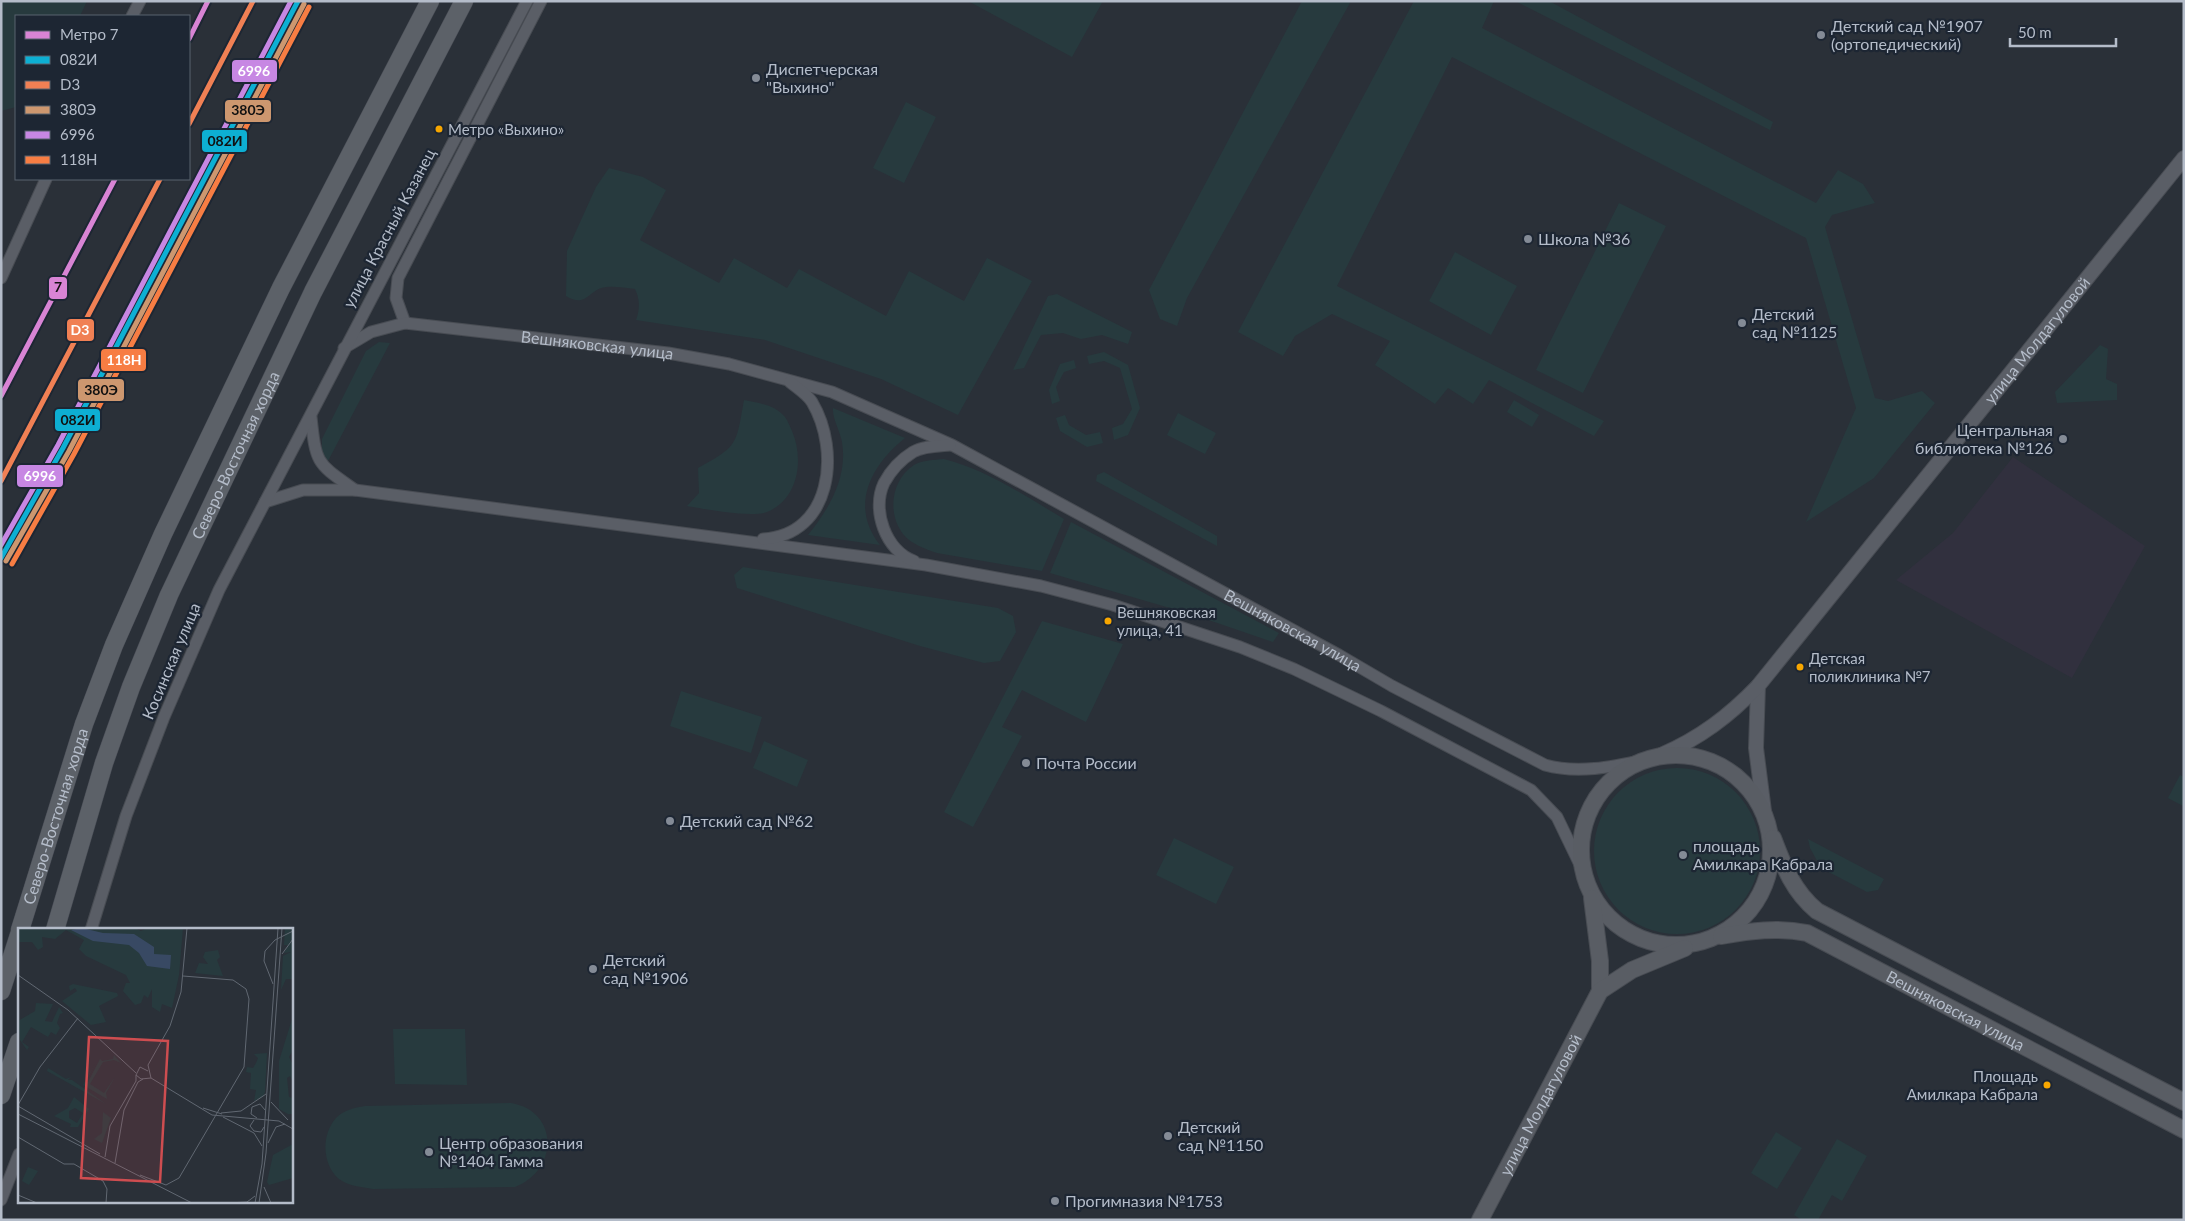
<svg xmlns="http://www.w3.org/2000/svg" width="2185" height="1221" viewBox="0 0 2185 1221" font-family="Lato,sans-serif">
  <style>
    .medical { fill: #31303e }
    .green { fill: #273a3e }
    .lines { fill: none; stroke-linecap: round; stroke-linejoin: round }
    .minor-casing { stroke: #484c53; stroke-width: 13 }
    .tertiary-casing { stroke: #484c53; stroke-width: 16 }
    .secondary-casing { stroke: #484c53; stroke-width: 18 }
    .primary-casing { stroke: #484c55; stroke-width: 19 }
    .minor { stroke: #5a5e66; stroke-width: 11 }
    .tertiary { stroke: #5a5e66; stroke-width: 14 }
    .secondary { stroke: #595d64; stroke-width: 16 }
    .primary { stroke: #5c6168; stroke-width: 18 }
    .rail-1-casing { stroke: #1d2633; stroke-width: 9 }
    .rail-2-casing { stroke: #1d2633; stroke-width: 9 }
    .rail-3-casing { stroke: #1d2633; stroke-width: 9 }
    .rail-4-casing { stroke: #1d2633; stroke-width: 9 }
    .rail-5-casing { stroke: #1d2633; stroke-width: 9 }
    .rail-1 { stroke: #0dafd3; stroke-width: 5 }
    .rail-2 { stroke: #f08054; stroke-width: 5 }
    .rail-3 { stroke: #cd976f; stroke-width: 5 }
    .rail-4 { stroke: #c787e3; stroke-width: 5 }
    .rail-5 { stroke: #f77d43; stroke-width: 5 }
    .metro-1-casing { stroke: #1d2633; stroke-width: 9 }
    .metro-1 { stroke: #d884d4; stroke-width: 5 }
    .poi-dot { fill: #848b96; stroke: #1d2633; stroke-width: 2 }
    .bus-dot { fill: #f7a600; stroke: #1d2633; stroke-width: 2 }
    .labels { text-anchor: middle; stroke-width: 4.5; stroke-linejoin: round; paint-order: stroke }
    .bus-label { font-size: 15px; fill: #b4bcc9; stroke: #1d2633; text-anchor: start }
    .poi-label { font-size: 16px; fill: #b4bcc9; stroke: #1d2633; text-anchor: start }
    .street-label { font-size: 16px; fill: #b4bcc9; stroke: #1d2633 }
    .inset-road { fill: none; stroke: #616872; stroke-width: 1 }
    .view { fill: #ce4d50; fill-opacity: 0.15; stroke: #ce4d50; stroke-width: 2.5 }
    .inset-edge { fill: none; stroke: #b4bcc9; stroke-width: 2.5 }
    .line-badge { stroke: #1d2633; stroke-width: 2 }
    .badge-label { font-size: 14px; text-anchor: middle; font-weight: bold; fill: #fff }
    .pale-badge-label { font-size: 14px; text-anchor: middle; font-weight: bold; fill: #111 }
  </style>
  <rect width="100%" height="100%" fill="#2a3038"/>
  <path class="medical" d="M 2013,457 L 2145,546 L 2072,678 L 1896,580 L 1953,533 Z"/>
  <path class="green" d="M 2,1 L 87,1 L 80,16 L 16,16 L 16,107 L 1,111 Z
    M 968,1 L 1103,1 L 1072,57 Z
    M 1302,1 L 1351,1 L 1187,298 L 1177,326 L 1160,319 L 1149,290 Z
    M 1414,1 L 1494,1 L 1482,28 L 1816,203 L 1838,170 L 1863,184 L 1875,203 L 1832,215 L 1825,227 L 1875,398 L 1888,401 L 1922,391 L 1935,403 L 1874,478 L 1806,522 L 1856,408 L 1806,238 L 1452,57 L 1337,286 L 1604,421 L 1594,436 L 1489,380 L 1473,404 L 1448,388 L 1435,404 L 1375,365 L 1390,341 L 1332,314 L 1295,336 L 1283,356 L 1238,332 Z
    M 1515,1 L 1549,1 L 1773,122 L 1770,130 Z
    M 906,102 L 936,117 L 904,183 L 873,168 Z
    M 609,168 L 643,177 L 666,190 L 640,240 L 719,283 L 734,258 L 787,288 L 799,269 L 886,316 L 909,271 L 964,301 L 987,258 L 1032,281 L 958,415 L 881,379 L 765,340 L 636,320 C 640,309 640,299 635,289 C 626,288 615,286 606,287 C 588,289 587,309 566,296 L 567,251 L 596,187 Z
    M 1619,203 L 1666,226 L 1583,393 L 1536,370 Z
    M 1455,252 L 1517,286 L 1491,335 L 1429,301 Z
    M 1057,294 L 1132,332 L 1128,344 L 1102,335 L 1081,339 L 1063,333 L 1041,335 L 1024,368 L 1013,370 L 1048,296 Z
    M 379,342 L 390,343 L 328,461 L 322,454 L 322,439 L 366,351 Z
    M 2100,345 L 2108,349 L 2106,379 L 2117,384 L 2117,400 L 2057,403 L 2055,392 Z
    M 1104,352 L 1128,365 L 1140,408 L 1128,435 L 1114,440 L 1112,428 L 1123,424 L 1132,409 L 1120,368 L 1104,361 L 1089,364 L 1087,356 Z
    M 1074,360 L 1076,368 L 1064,372 L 1056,387 L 1060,401 L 1052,404 L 1049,390 L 1060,364 Z
    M 744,400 C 759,403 775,405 785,417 C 788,421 790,427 792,431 C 804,459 799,499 767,512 C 752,518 704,509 687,506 L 699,493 L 698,468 C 739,446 736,444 744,400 Z
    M 1514,400 L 1539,415 L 1532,427 L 1507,412 Z
    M 833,408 L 905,438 C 871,465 849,506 880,545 L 808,535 C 829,509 848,477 842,442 C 840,431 832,418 833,408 Z
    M 1178,413 L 1216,433 L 1205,454 L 1167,435 Z
    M 1065,415 L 1069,425 L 1086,435 L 1100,432 L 1103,443 L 1087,447 L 1060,431 L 1056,418 Z
    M 944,459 C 987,470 1027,497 1064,519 L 1042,571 L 937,553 C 925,549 911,544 903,534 C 887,513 891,480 914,465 C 923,460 934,460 944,459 Z
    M 1104,472 L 1217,536 L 1217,546 L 1096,481 L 1097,475 Z
    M 1071,522 L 1279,633 L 1273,642 L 1194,615 L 1050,573 Z
    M 743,567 L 998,608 L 1013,616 L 1016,632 L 1000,661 L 984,663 L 920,646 L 737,588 L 734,575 Z
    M 1042,621 L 1123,644 L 1086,722 L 1022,690 L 1002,727 L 1022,736 L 973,827 L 944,812 Z
    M 681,691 L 762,717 L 751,753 L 670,726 Z
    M 764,741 L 808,760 L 797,787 L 753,768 Z
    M1594 851a83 83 0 1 1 166 0a83 83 0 1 1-166 0Z
    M 2180,775 L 2184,777 L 2183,806 L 2168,798 Z
    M 1174,838 L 1234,867 L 1216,904 L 1156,875 Z
    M 1808,839 L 1884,879 L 1878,890 L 1867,892 L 1821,868 L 1810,848 Z
    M 393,1029 L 465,1029 L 467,1085 L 395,1084 Z
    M 511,1103 C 559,1111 559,1170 515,1187 L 373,1189 C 362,1187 348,1186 339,1179 C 322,1164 321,1135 336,1118 C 344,1110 354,1108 365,1106 Z
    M 1776,1132 L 1802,1148 L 1777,1189 L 1751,1173 Z
    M 1837,1139 L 1867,1156 L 1842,1201 L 1832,1195 L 1818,1220 L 1802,1220 L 1794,1215 Z"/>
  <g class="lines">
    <g class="minor-casing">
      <g id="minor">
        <path d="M 132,16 L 140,1"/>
        <path d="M 1,278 L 46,179"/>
        <path d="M 405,323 L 396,298 L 398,278 L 541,1"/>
        <path id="s1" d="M 344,348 L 371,332 L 405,323 L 668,353 L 729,364 L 832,392 L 952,445 L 1339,655 L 1392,686 L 1545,765 C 1577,774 1612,767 1644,760"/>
        <path d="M 311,417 C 316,465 317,463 355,490"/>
        <path d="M 265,502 L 303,490 L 355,490 L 926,565 L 1041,586 L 1113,605 L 1240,647 L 1294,669 L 1381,711 L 1531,790 L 1557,817 L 1584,873"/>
        <path d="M 763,539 C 832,535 841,451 812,402 C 807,394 797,388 790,382"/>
        <path d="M 914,561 C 886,551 871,510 884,483 C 891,470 900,460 913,452 C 923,446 938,446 950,445"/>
        <path d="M 91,930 L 126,816 L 164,717 L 219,590 L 527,1"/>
        <path d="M 1,1200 L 19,1154"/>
      </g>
    </g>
    <g class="tertiary-casing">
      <g id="tertiary">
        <path d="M 1758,686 L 1756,748 L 1764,811"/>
        <path id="s2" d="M 1661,755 C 1700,738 1729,716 1758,686 L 2184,158"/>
      </g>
    </g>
    <g class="secondary-casing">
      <g id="secondary">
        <circle cx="1676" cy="850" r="95"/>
        <path d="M 1773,838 C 1784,867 1793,891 1817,911 L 2184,1102"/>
        <path d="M 1592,898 L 1600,961 L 1600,991"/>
        <path id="s3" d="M 1721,936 C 1750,931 1778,927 1807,933 L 2184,1130"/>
        <path id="s4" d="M 1480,1220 L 1600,991 L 1632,970 L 1685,948"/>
      </g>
    </g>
    <g class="primary-casing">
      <g id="primary">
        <path id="s5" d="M 20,930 L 84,724 L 114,645 L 163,534 L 281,288 L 430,1"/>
        <path id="s6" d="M 55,930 L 104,763 L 131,687 L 169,595 L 313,292 L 464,1"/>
        <path d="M 1,991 L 19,935"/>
        <path d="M 1,1095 L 19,1042"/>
      </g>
    </g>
    <use href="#minor" class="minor"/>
    <use href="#tertiary" class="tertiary"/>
    <use href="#secondary" class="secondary"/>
    <use href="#primary" class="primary"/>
    <g class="rail-1-casing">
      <path id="rail-1" d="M 1,558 L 63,448 L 298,1"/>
    </g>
    <g class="rail-2-casing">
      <path id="rail-2" d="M 189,124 L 253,1
        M 1,481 L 160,179"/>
    </g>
    <g class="rail-3-casing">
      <path id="rail-3" d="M 6,561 L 69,451 L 304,4"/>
    </g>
    <g class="rail-4-casing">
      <path id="rail-4" d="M 1,545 L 58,445 L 291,1"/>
    </g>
    <g class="rail-5-casing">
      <path id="rail-5" d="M 12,564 L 74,454 L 309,7"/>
    </g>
    <use href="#rail-1" class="rail-1"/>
    <use href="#rail-2" class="rail-2"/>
    <use href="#rail-3" class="rail-3"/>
    <use href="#rail-4" class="rail-4"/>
    <use href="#rail-5" class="rail-5"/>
    <g class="metro-1-casing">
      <path id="metro-1" d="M 189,39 L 208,1
        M 1,396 L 115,179"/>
    </g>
    <use href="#metro-1" class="metro-1"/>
  </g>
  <g class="poi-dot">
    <circle cx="1821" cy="35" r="5"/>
    <circle cx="756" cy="78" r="5"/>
    <circle cx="1528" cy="239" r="5"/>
    <circle cx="1742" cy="323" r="5"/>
    <circle cx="2063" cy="439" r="5"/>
    <circle cx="1026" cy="763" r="5"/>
    <circle cx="670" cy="821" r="5"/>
    <circle cx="1683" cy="855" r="5"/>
    <circle cx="593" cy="969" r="5"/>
    <circle cx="1168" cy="1136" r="5"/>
    <circle cx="429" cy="1152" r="5"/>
    <circle cx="1055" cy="1201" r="5"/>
  </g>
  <g class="bus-dot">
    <circle cx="439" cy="129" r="4.5"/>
    <circle cx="1108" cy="621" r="4.5"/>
    <circle cx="1800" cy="667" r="4.5"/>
    <circle cx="2047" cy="1085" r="4.5"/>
  </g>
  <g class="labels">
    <g class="bus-label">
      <text x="448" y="135">Метро «Выхино»</text>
      <text x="1117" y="618">Вешняковская<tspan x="1117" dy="18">улица, 41</tspan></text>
      <text x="1809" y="664">Детская<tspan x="1809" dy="18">поликлиника №7</tspan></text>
      <text x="2038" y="1082" text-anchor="end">Площадь<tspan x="2038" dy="18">Амилкара Кабрала</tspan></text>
    </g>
    <g class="poi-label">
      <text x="1831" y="32">Детский сад №1907<tspan x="1831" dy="18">(ортопедический)</tspan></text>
      <text x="766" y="75">Диспетчерская<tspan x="766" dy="18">"Выхино"</tspan></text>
      <text x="1538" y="245">Школа №36</text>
      <text x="1752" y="320">Детский<tspan x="1752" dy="18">сад №1125</tspan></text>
      <text x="2053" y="436" text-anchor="end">Центральная<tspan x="2053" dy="18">библиотека №126</tspan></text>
      <text x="1036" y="769">Почта России</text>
      <text x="680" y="827">Детский сад №62</text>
      <text x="1693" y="852">площадь<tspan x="1693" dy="18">Амилкара Кабрала</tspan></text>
      <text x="603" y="966">Детский<tspan x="603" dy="18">сад №1906</tspan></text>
      <text x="1178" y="1133">Детский<tspan x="1178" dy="18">сад №1150</tspan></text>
      <text x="439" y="1149">Центр образования<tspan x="439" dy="18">№1404 Гамма</tspan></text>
      <text x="1065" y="1207">Прогимназия №1753</text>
    </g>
    <g class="street-label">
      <text transform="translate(389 228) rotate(-62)" y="6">улица Красный Казанец</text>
      <text dy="6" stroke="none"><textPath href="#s2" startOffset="564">улица Молдагуловой</textPath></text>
      <text dy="6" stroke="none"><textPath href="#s1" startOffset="260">Вешняковская улица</textPath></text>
      <text dy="6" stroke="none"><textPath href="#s6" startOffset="509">Северо-Восточная хорда</textPath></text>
      <text dy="6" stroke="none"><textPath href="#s1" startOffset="1019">Вешняковская улица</textPath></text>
      <text transform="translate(171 661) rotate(-67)" y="6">Косинская улица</text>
      <text dy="6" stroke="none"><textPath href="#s5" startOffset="119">Северо-Восточная хорда</textPath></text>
      <text dy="6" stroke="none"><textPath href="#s3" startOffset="254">Вешняковская улица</textPath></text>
      <text dy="6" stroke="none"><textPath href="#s4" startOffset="130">улица Молдагуловой</textPath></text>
    </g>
  </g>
  <g transform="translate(18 928)">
    <rect width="275" height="275" fill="#2a3038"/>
    <path d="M 0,0 L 117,0 L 123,3 L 130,0 L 165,0 L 161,47 L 154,80 L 144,76 L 142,84 L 134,79 L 134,61 L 130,70 L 126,67 L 123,75 L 117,77 L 105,63 L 108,55 L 112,55 L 108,47 L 68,28 L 61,21 L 66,12 L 48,2 L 37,11 L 24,9 L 25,19 L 20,22 L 14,14 L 0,14 ZM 267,0 L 275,0 L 275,51 L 268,51 L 263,62 L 265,28 L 273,24 L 266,25 L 270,17 L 266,17 ZM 200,22 L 202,29 L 199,32 L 205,48 L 177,45 L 181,35 L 190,36 L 185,29 L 187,24 ZM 55,56 L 99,65 L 100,68 L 81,78 L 88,94 L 73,97 L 44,73 L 59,63 L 57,60 L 52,63 L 51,58 ZM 18,75 L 35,76 L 27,93 L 34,94 L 41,79 L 45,85 L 42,86 L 39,95 L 42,100 L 38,107 L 33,104 L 30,109 L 13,99 L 4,114 L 11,119 L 9,122 L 2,112 L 0,93 L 17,83 ZM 275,88 L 275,122 L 271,129 L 275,137 L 275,154 L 272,148 L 269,150 L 271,169 L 275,170 L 275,186 L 270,186 L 261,181 L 261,133 ZM 249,125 L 247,164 L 245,169 L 236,173 L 238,162 L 232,161 L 233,145 L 228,144 L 229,139 L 235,140 L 238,135 L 240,130 L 236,126 ZM 96,127 L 103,135 L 96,132 L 85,134 L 72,156 L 86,165 L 97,149 L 88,165 L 89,171 L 65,157 L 77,136 L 68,153 L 70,154 L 82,131 L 84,133 L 95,131 ZM 30,140 L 48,151 L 53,149 L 50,152 L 54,152 L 88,176 L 29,143 ZM 56,169 L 71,181 L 60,199 L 52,199 L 53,196 L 36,188 L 50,180 ZM 57,180 L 65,185 L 59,195 L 51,190 L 51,183 ZM 85,184 L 93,190 L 84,215 L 76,211 L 84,205 ZM 275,216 L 275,250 L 251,257 L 249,254 L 255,227 ZM 10,239 L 20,243 L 11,257 L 4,253 Z" fill="#273a3e" fill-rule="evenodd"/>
    <path d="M 64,0 L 85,5 L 116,6 L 136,19 L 136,26 L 153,27 L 152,41 L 129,38 L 121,25 L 111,17 L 75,13 L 53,2 Z" fill="#384963"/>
    <path class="inset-road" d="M 264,26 L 275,11M 0,47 L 50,82 L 118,145M 255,56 L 246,33 L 247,23 L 257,12 L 275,3M 130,143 L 122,139 L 118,147 L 123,151 L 133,150 L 194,187 L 261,193 L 275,201M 133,150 L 130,137 L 152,98 L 163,64 L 169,0M 253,174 L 270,192M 0,177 L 22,139 L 60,90M 0,178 L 82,226M 185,180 L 204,186M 203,185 L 223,183 L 248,166M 0,186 L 174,275M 205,189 L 236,205 L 244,218M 239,190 L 233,186 L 234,179 L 242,176 L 247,182M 236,192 L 232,198 L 236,203 L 243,204 L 246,199M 0,209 L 46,236 L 56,236 L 85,253 L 89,261 L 88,275M 250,215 L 258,199 L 267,196M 87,229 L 92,198 L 118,153 L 118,147M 97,235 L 106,182 L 120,154 L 125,151M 122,247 L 148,257 L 161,250 L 226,139 L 231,71 L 228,61 L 215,52 L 165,48M 246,259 L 253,275M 0,267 L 19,275M 209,275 L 229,274 L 237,268M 237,275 L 244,236 L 260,0M 241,275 L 248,225 L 264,0"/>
    <path class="view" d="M 71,109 L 150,113 L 142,254 L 63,250 Z"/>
    <rect width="275" height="275" class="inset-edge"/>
  </g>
  <g class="line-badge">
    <rect x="231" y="59" width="47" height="24" rx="5" fill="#c787e3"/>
    <rect x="224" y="99" width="48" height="24" rx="5" fill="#cd976f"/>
    <rect x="201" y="129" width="47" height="24" rx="5" fill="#0dafd3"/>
    <rect x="48" y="276" width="20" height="24" rx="5" fill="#d884d4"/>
    <rect x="66" y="318" width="29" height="24" rx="5" fill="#f08054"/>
    <rect x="100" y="348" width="47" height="24" rx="5" fill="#f77d43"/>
    <rect x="77" y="378" width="48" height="24" rx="5" fill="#cd976f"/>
    <rect x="54" y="408" width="47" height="24" rx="5" fill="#0dafd3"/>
    <rect x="16" y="464" width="48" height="24" rx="5" fill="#c787e3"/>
  </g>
  <g class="badge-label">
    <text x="254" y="76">6996</text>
    <text x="80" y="335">D3</text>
    <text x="124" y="365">118Н</text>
    <text x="40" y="481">6996</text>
  </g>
  <g class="pale-badge-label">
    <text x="248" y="115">380Э</text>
    <text x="225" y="146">082И</text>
    <text x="58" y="292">7</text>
    <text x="101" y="395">380Э</text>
    <text x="78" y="425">082И</text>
  </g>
  <rect width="2185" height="1221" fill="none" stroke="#b4bcc9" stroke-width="5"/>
  <rect x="15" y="15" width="175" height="165" fill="#1d2633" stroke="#59626f"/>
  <rect x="25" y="31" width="25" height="8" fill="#d884d4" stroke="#59626f"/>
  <text x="60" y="40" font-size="15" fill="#b4bcc9">Метро 7</text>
  <rect x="25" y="56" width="25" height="8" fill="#0dafd3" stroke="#59626f"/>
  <text x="60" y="65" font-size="15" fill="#b4bcc9">082И</text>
  <rect x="25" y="81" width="25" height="8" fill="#f08054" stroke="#59626f"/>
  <text x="60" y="90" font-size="15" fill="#b4bcc9">D3</text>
  <rect x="25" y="106" width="25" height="8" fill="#cd976f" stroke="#59626f"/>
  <text x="60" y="115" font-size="15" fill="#b4bcc9">380Э</text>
  <rect x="25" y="131" width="25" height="8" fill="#c787e3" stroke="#59626f"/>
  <text x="60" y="140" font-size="15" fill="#b4bcc9">6996</text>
  <rect x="25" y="156" width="25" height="8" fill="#f77d43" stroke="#59626f"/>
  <text x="60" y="165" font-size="15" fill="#b4bcc9">118Н</text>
  <path d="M2010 38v8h106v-8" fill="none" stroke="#b4bcc9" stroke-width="2.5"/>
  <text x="2018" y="38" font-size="15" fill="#b4bcc9" stroke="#1d2633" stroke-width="4" paint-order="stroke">50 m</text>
</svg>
